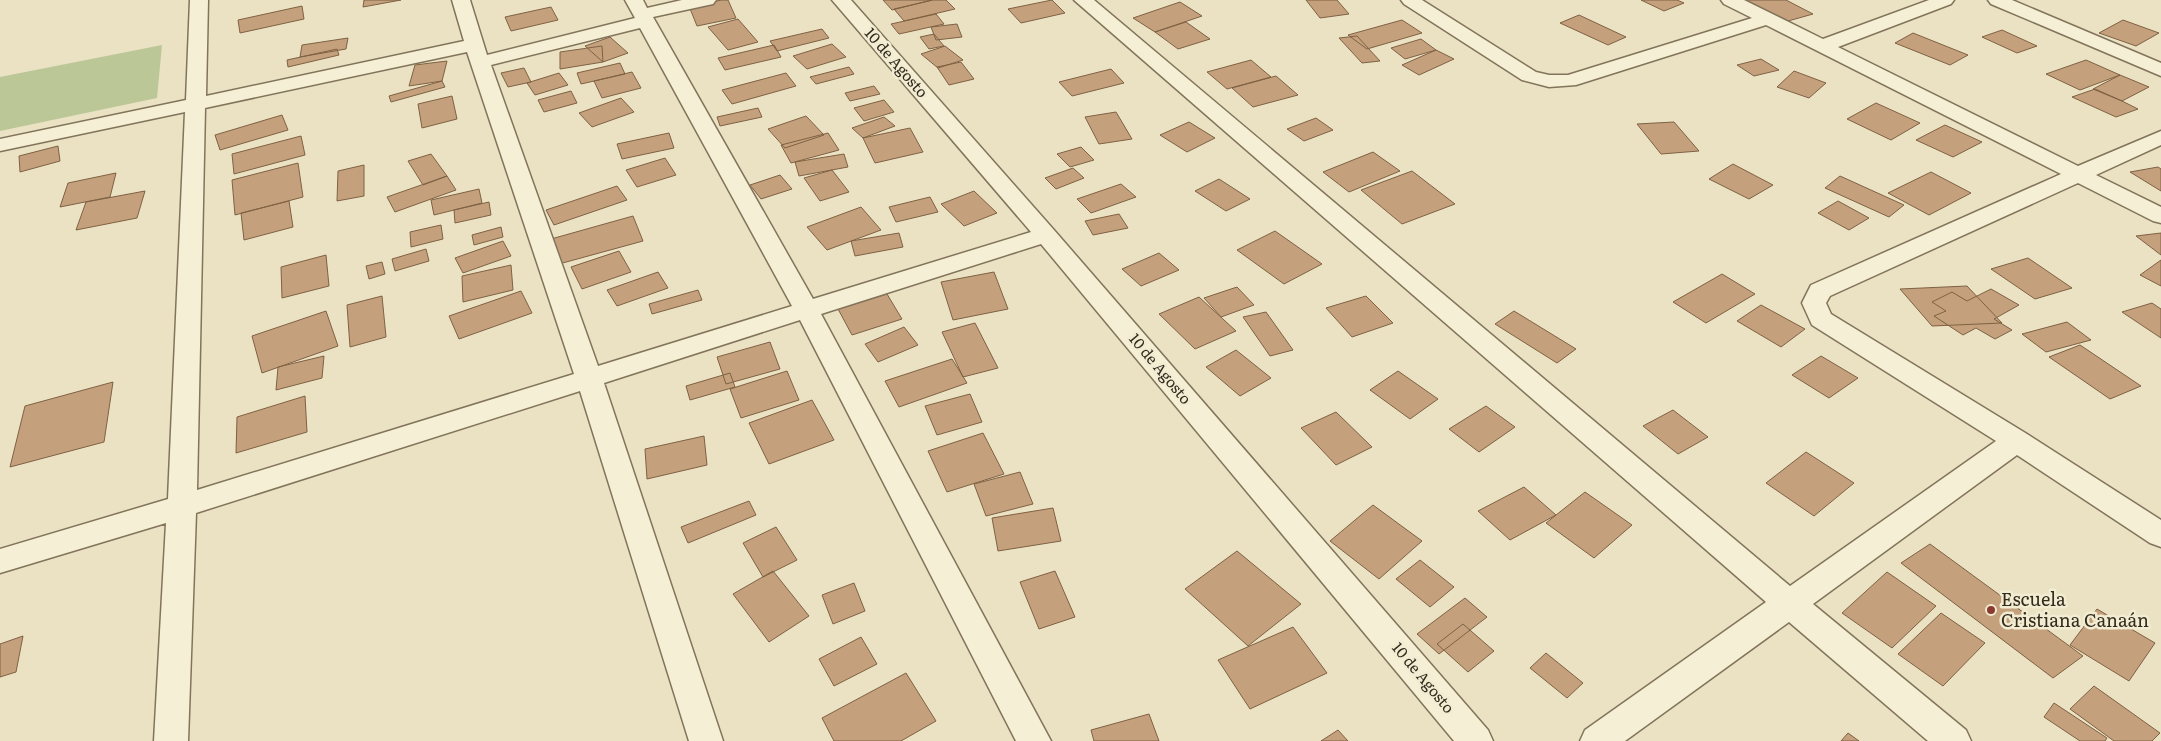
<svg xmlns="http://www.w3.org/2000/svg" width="2161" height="741" viewBox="0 0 2161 741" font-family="Literata,serif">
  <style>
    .green { fill: #bcc798 }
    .building { fill: #c4a17c; stroke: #7f6143 }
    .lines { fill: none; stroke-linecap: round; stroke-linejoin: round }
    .street-casing { stroke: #82745b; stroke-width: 3 }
    .street { fill: #f5efd5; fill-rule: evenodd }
    .poi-dot { fill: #8c3931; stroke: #f2ecd2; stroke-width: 2 }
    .labels { text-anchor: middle; stroke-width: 5; stroke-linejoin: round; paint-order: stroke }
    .street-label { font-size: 15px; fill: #332b1e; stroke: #f2ecd2 }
    .near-poi-label { font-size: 18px; fill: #332b1e; stroke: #f2ecd2; text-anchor: start }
  </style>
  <rect width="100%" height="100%" fill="#eae2c3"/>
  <path class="green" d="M 162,45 L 157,98 L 0,131 L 0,77 Z"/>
  <path class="building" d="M 364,0 L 401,0 L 363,7 Z
    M 722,0 L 728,0 L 736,18 L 697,26 L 689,6 Z
    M 883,0 L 932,0 L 892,10 Z
    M 933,0 L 946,0 L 955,9 L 904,21 L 894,9 Z
    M 1052,0 L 1065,13 L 1021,23 L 1008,9 Z
    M 1306,0 L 1337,0 L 1349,14 L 1320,18 Z
    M 1641,0 L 1677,0 L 1684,3 L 1664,11 Z
    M 1739,0 L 1786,0 L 1813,14 L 1781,23 Z
    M 1180,2 L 1202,16 L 1155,32 L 1133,18 Z
    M 302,6 L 304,19 L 240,33 L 238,20 Z
    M 551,7 L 558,20 L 511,31 L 505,17 Z
    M 936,14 L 944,24 L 899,34 L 891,24 Z
    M 1579,15 L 1626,37 L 1608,45 L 1560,23 Z
    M 738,19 L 758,42 L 728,50 L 708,27 Z
    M 1402,20 L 1422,33 L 1367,49 L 1348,35 Z
    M 2123,20 L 2159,33 L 2136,46 L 2099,33 Z
    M 1186,22 L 1210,39 L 1178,49 L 1155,32 Z
    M 957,24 L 962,37 L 936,40 L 931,27 Z
    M 822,29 L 829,38 L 777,51 L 770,41 Z
    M 2002,30 L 2037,46 L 2017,53 L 1982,37 Z
    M 1913,33 L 1968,55 L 1950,65 L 1895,43 Z
    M 934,34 L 944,46 L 929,49 L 920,37 Z
    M 1357,36 L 1380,61 L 1362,63 L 1339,38 Z
    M 610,37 L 628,53 L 603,62 L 585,46 Z
    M 348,38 L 346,49 L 300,57 L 302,45 Z
    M 1421,39 L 1436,50 L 1405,59 L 1391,48 Z
    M 832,44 L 846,57 L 807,69 L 793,56 Z
    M 774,45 L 781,57 L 725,70 L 718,58 Z
    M 602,46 L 603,62 L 560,69 L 560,52 Z
    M 945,46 L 963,60 L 938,68 L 921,54 Z
    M 337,49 L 339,55 L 288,67 L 287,60 Z
    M 1436,50 L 1454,59 L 1419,75 L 1402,65 Z
    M 1761,59 L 1779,70 L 1754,76 L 1737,65 Z
    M 1251,60 L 1271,77 L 1227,89 L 1207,72 Z
    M 2086,60 L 2120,75 L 2080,90 L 2046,74 Z
    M 447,61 L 442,81 L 409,86 L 415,65 Z
    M 961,62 L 974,79 L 949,85 L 937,67 Z
    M 620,63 L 625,74 L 581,84 L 577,73 Z
    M 849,67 L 854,74 L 816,84 L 810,77 Z
    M 524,68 L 531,82 L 508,87 L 501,73 Z
    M 1111,69 L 1124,83 L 1072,96 L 1059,82 Z
    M 1794,71 L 1826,83 L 1809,98 L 1777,87 Z
    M 632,72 L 641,88 L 602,98 L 594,81 Z
    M 559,73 L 568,85 L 535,95 L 527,83 Z
    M 786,73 L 796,86 L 732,104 L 722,90 Z
    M 2120,75 L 2149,87 L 2122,101 L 2093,89 Z
    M 1276,76 L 1298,95 L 1253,107 L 1232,88 Z
    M 442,81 L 445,87 L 391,102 L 389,96 Z
    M 874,86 L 880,94 L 850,101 L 845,93 Z
    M 2095,89 L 2122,101 L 2138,109 L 2116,117 L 2072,97 Z
    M 571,91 L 577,103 L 544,112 L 538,100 Z
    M 452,96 L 457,119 L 422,128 L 418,104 Z
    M 621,98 L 634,112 L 592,127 L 579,113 Z
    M 884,100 L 894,112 L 864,121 L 854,108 Z
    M 1876,103 L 1920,123 L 1891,140 L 1847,119 Z
    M 758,108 L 762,117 L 720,126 L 717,117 Z
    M 1116,112 L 1132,139 L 1099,144 L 1085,117 Z
    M 282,115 L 288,130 L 220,150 L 215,135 Z
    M 806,116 L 824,135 L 785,148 L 768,129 Z
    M 884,117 L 895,126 L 863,138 L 852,128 Z
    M 1316,118 L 1333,130 L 1304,141 L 1287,129 Z
    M 1189,122 L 1215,138 L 1187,152 L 1160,135 Z
    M 1674,122 L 1699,151 L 1661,154 L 1637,124 Z
    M 1945,125 L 1982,142 L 1953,157 L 1916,140 Z
    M 910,128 L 923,152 L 875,163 L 863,138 Z
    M 669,133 L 674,148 L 622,159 L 617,144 Z
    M 828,133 L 839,150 L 791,163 L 781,145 Z
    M 301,136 L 305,155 L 234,174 L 232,154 Z
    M 58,146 L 60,161 L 20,172 L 19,156 Z
    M 1081,147 L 1094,160 L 1070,167 L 1057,154 Z
    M 1373,152 L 1400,171 L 1349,192 L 1323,172 Z
    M 431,154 L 447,176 L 423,185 L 408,161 Z
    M 844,154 L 848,167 L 799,176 L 795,162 Z
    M 665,158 L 676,175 L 637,187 L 626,170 Z
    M 298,163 L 303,197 L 235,215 L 232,180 Z
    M 1733,164 L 1773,185 L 1749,199 L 1709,179 Z
    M 364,165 L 364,196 L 337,201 L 338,171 Z
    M 2158,167 L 2161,169 L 2161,191 L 2130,172 Z
    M 1073,168 L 1084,178 L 1056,189 L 1045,178 Z
    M 832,170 L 849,192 L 820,201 L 804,178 Z
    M 1412,171 L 1455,204 L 1402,224 L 1361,190 Z
    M 1931,172 L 1971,193 L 1929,215 L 1888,193 Z
    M 116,173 L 110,197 L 60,207 L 68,183 Z
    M 780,175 L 792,189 L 761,199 L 750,185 Z
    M 447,176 L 456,190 L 395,212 L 387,197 Z
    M 1840,176 L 1904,205 L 1889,217 L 1825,188 Z
    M 1219,179 L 1250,199 L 1226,211 L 1195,191 Z
    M 1121,184 L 1136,197 L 1091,213 L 1077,199 Z
    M 617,186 L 627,200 L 554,225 L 546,210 Z
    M 479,189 L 482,203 L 434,215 L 431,200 Z
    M 145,191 L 137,218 L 76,230 L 86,202 Z
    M 974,191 L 997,213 L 964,226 L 941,204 Z
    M 930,197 L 938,212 L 896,222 L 889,207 Z
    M 289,201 L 293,227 L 244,240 L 241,213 Z
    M 1838,201 L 1869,218 L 1849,230 L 1818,213 Z
    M 489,202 L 491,215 L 455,223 L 454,210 Z
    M 861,207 L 881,230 L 827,250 L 807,227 Z
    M 1119,214 L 1128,228 L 1093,235 L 1085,221 Z
    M 633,216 L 643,241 L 559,264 L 551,239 Z
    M 441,225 L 443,239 L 411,247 L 410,232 Z
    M 501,227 L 503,237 L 474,245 L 472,235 Z
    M 1275,231 L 1322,264 L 1284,284 L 1237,250 Z
    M 899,233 L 903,247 L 855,256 L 851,241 Z
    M 2161,233 L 2161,255 L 2136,236 Z
    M 503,241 L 511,256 L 463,273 L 455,258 Z
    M 426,249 L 429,261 L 395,271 L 392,259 Z
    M 619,251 L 631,272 L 582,289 L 571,267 Z
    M 1159,253 L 1179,270 L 1141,286 L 1122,269 Z
    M 326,255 L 329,286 L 282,298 L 281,267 Z
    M 2028,258 L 2072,288 L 2035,299 L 1991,269 Z
    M 2161,260 L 2161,286 L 2140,275 Z
    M 382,262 L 385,274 L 369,279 L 366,266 Z
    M 511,265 L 513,290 L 463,302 L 462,276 Z
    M 658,272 L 668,288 L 617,306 L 607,290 Z
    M 994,272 L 1008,309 L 953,320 L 941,282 Z
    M 1722,274 L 1755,294 L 1706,323 L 1673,302 Z
    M 1967,286 L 2002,323 L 1932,326 L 1900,289 Z
    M 1237,287 L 1254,305 L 1221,317 L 1204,298 Z
    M 1991,289 L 2019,305 L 1994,319 L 2012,330 L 1995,339 L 1976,328 L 1963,335 L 1934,316 L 1946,311 L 1932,302 L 1952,292 L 1967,301 Z
    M 698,290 L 702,300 L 652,314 L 649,304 Z
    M 521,291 L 532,313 L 459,339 L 449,316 Z
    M 887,294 L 902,319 L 852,335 L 838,309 Z
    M 382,296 L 386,337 L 350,347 L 347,305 Z
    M 1366,296 L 1393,323 L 1352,337 L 1326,308 Z
    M 1199,297 L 1236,331 L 1195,349 L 1159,314 Z
    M 2152,303 L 2161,309 L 2161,338 L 2122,312 Z
    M 1761,305 L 1805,329 L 1781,347 L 1737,321 Z
    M 326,311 L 338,346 L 262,373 L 252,336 Z
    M 1514,311 L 1576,349 L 1557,363 L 1495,324 Z
    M 1266,312 L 1293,350 L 1270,356 L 1243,317 Z
    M 2067,322 L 2091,340 L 2046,352 L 2022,334 Z
    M 975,323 L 998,368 L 963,377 L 942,332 Z
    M 904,327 L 918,345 L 878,362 L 865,344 Z
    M 770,342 L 780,369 L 726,384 L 717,357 Z
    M 2080,345 L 2141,386 L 2110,399 L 2049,357 Z
    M 1236,350 L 1271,378 L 1240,396 L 1206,367 Z
    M 324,356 L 322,378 L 276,390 L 278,367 Z
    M 1821,356 L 1858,378 L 1829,398 L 1792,375 Z
    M 952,359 L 967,383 L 899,407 L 885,381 Z
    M 787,371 L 799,400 L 741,418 L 730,389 Z
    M 1398,371 L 1438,399 L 1410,419 L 1370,390 Z
    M 730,373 L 735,387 L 690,400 L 686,386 Z
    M 113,382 L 104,442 L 10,467 L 25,406 Z
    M 970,394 L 982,422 L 937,435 L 925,406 Z
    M 305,396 L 307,432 L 236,453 L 237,417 Z
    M 812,400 L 834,440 L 769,464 L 749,423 Z
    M 1486,406 L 1515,427 L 1479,452 L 1449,429 Z
    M 1673,410 L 1708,437 L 1678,454 L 1643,426 Z
    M 1336,412 L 1372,447 L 1336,465 L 1301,428 Z
    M 983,433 L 1004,474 L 947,492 L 928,451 Z
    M 704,436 L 707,465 L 647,479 L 645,449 Z
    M 1806,452 L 1854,483 L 1814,516 L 1766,483 Z
    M 1020,472 L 1033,504 L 986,516 L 974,484 Z
    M 1524,487 L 1556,515 L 1510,540 L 1478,511 Z
    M 1585,492 L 1632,525 L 1594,558 L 1546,523 Z
    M 749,501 L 756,515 L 688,543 L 681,527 Z
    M 1373,505 L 1422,541 L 1379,579 L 1330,541 Z
    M 1053,508 L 1061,541 L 998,551 L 992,518 Z
    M 776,527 L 797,560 L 763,577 L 743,543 Z
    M 1930,544 L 2083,656 L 2053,678 L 1901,563 Z
    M 1237,551 L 1301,604 L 1248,646 L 1185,589 Z
    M 1420,560 L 1454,587 L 1430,607 L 1396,579 Z
    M 773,571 L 809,616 L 769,642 L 733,594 Z
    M 1055,571 L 1075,617 L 1039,629 L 1020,582 Z
    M 1887,572 L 1936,606 L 1892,648 L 1842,613 Z
    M 854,583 L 865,611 L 833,624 L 822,595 Z
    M 1465,598 L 1487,617 L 1439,654 L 1417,634 Z
    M 2097,609 L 2155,643 L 2129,681 L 2070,645 Z
    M 1941,613 L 1985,643 L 1943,686 L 1898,654 Z
    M 1463,624 L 1494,651 L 1468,672 L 1437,644 Z
    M 1293,627 L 1327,673 L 1250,709 L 1218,660 Z
    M 23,636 L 16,672 L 0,677 L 0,644 Z
    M 861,637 L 877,664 L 834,686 L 819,659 Z
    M 1546,653 L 1583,683 L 1567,698 L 1530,668 Z
    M 906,673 L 936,721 L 901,741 L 834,741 L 822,718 Z
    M 2094,686 L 2160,733 L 2152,741 L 2114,741 L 2070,709 Z
    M 2054,703 L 2107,738 L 2105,741 L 2080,741 L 2044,717 Z
    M 1149,714 L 1159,741 L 1094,741 L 1091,730 Z
    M 1338,730 L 1348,741 L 1321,741 Z
    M 1848,733 L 1859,741 L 1841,741 Z"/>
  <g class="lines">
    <g class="street-casing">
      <path id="street" d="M 190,0 L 208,0 L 206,96 L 464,41 L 452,0 L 470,0 L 487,55 L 635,18 L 625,0 L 643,0 L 647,8 L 682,0 L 716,0 L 713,4 L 653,17 L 813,299 L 1031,232 L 832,0 L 851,0 L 1054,230 L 1488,730 L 1493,741 L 1454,741 L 1041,244 L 821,314 L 1051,741 L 1016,741 L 800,320 L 604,383 L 723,741 L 689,741 L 580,391 L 196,513 L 188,741 L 154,741 L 166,523 L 0,573 L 0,549 L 168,499 L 185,112 L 0,151 L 0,139 L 186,100 ZM 640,28 L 792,306 L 598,366 L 491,65 ZM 467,52 L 574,374 L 197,490 L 205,108 Z
        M 1074,0 L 1094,0 L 1790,586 L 1996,441 L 1812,325 L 1802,303 L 1811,285 L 2061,174 L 1766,25 L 1576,85 L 1549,87 L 1522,80 L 1404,4 L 1401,0 L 1422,0 L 1536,72 L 1549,75 L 1568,75 L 1752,18 L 1724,4 L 1721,0 L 1744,0 L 1823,39 L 1929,0 L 1954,0 L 1951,4 L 1838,47 L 2078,166 L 2161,131 L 2161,145 L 2096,175 L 2161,207 L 2161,223 L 2153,221 L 2078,183 L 1830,296 L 1826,303 L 1831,314 L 2027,434 L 2161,520 L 2161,547 L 2150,543 L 2017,455 L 1813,604 L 1966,730 L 1971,741 L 1928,741 L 1789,622 L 1625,741 L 1580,741 L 1585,730 L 1766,602 Z
        M 1988,0 L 2012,0 L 2161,63 L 2161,76 L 1991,4 Z"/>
    </g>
    <use href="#street" class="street"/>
  </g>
  <circle class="poi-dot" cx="1991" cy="610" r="5"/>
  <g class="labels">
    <g class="street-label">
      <text transform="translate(896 63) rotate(49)" y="5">10 de Agosto</text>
      <text transform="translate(1160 369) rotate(50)" y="5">10 de Agosto</text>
      <text transform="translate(1423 678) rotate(50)" y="5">10 de Agosto</text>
    </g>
    <g class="near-poi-label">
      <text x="2001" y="606">Escuela<tspan x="2001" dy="21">Cristiana Canaán</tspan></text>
    </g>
  </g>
</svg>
